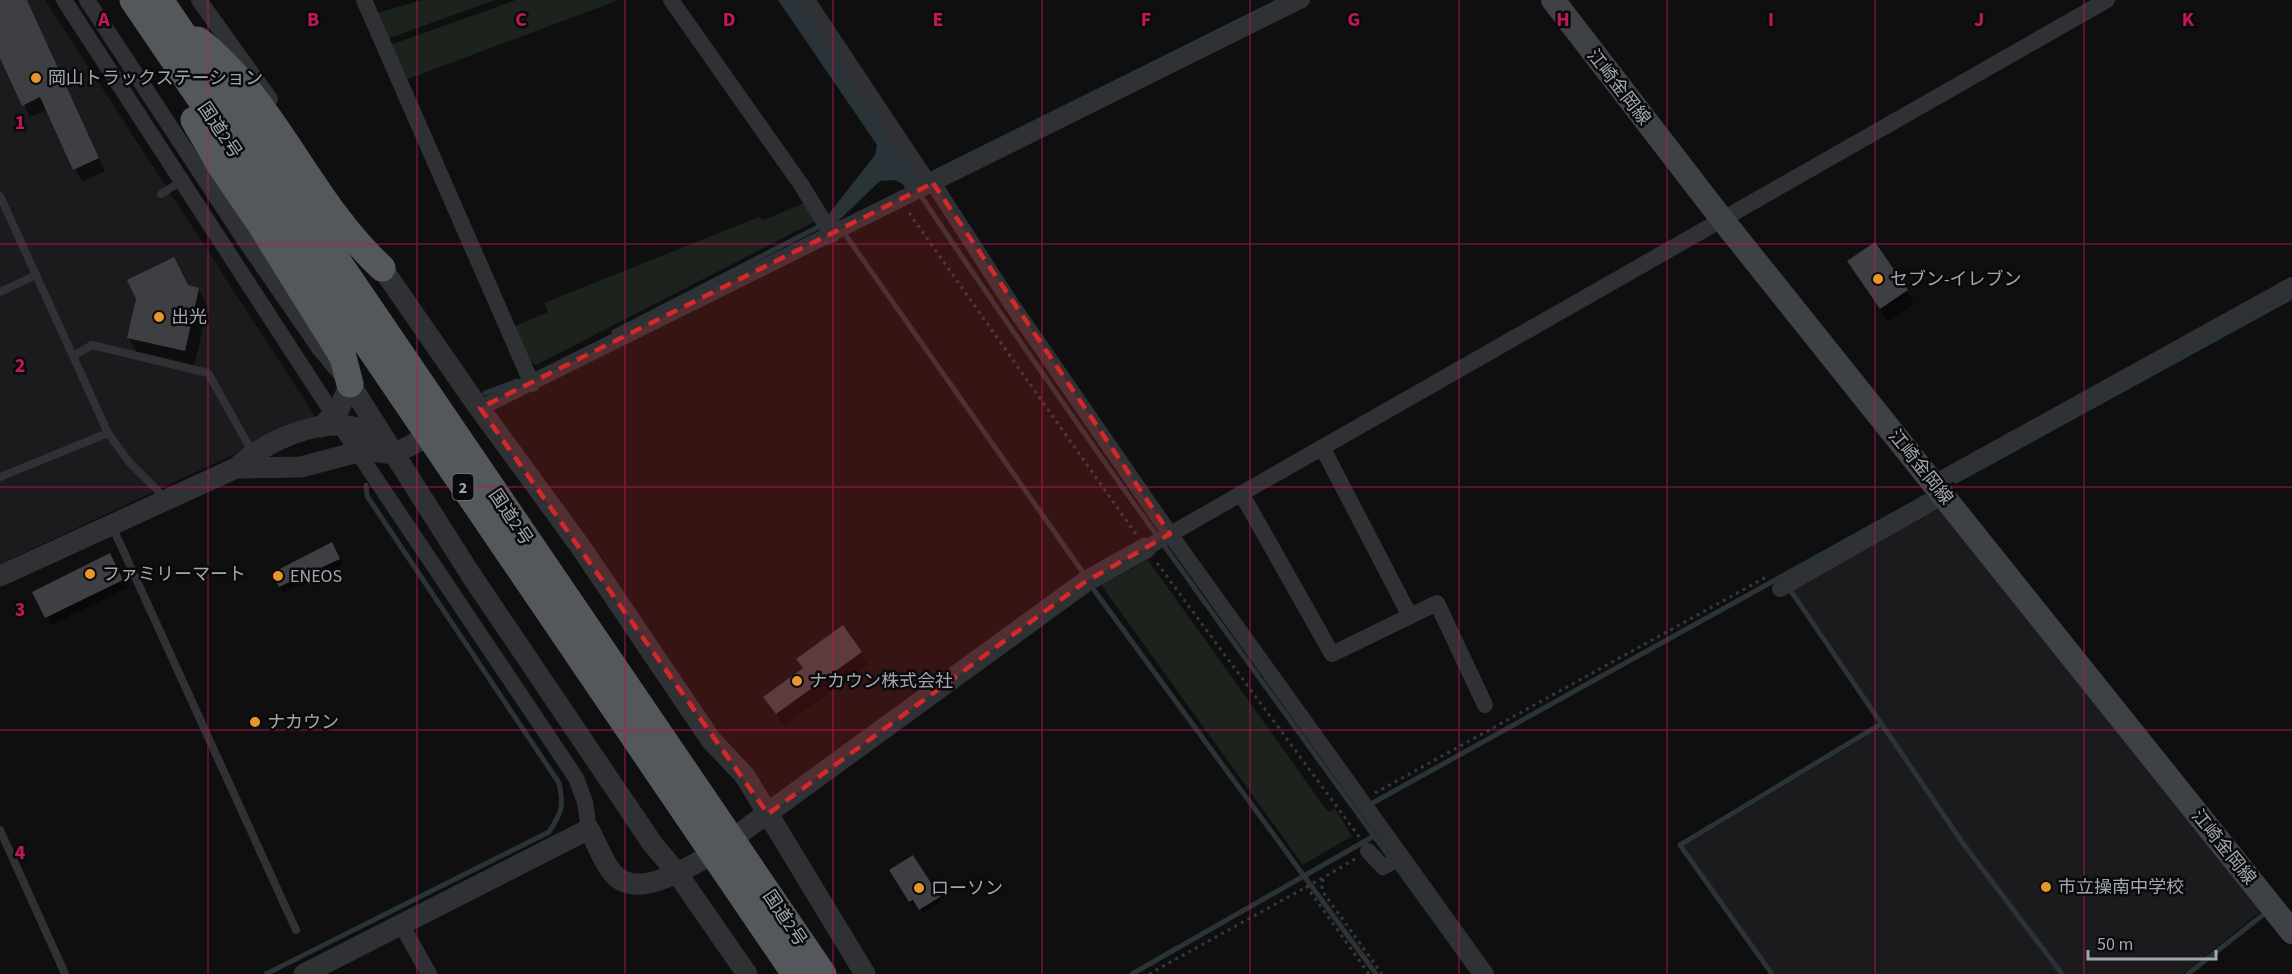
<svg xmlns="http://www.w3.org/2000/svg" width="2292" height="974" viewBox="0 0 2292 974" font-family="'Source Sans 3','Noto Sans JP',sans-serif">
  <style>
    .built { fill: #1b1b1d }
    .green { fill: #1c231c }
    .water { fill: #293338 }
    .shadow { fill: #0007 }
    .lines { fill: none; stroke-linecap: round; stroke-linejoin: round }
    .stream { stroke: #293338; stroke-width: 5 }
    .building { fill: #3e3f43 }
    .path { stroke: #36383c; stroke-width: 3; stroke-dasharray: 3 4.5; stroke-linecap: butt }
    .service { stroke: #303135; stroke-width: 8 }
    .minor { stroke: #303135; stroke-width: 16 }
    .tertiary { stroke: #303135; stroke-width: 21 }
    .secondary { stroke: #3e4145; stroke-width: 24 }
    .trunk { stroke: #54585d; stroke-width: 27 }
    .marked { fill: #d62828; fill-opacity: 0.2; stroke: #d62828; stroke-width: 4.5; stroke-dasharray: 12 8; stroke-linejoin: round }
    .grid { fill: none; stroke: #c2185b; stroke-width: 1.5; stroke-opacity: 0.55 }
    .poi-dot { fill: #e9952e; stroke: #0a0a0b; stroke-width: 2 }
    .labels { text-anchor: middle; stroke-width: 5; stroke-linejoin: round; paint-order: stroke }
    .shield { fill: #0a0a0b; stroke: #74787f; stroke-width: 1.5 }
    .shield-label { font-size: 16px; font-weight: bold; fill: #a1a7b1 }
    .poi-label { font-size: 18px; fill: #a1a7b1; stroke: #0a0a0b; text-anchor: start }
    .street-label { font-size: 18px; fill: #a1a7b1; stroke: #0a0a0b }
    .grid-label { font-size: 20px; text-anchor: middle; font-weight: bold; fill: #c2185b; stroke: #0a0a0b; stroke-width: 5; stroke-linejoin: round; paint-order: stroke }
  </style>
  <rect width="100%" height="100%" fill="#0f0f10"/>
  <path class="built" d="M 0,0 L 45,0 L 315,416 L 0,564 Z
    M 1933,509 L 1944,510 L 2262,910 L 2183,974 L 1775,974 L 1684,846 L 1885,725 L 1792,587 Z"/>
  <path class="green" d="M 423,0 L 495,0 L 387,39 L 377,13 Z
    M 516,0 L 619,0 L 405,80 L 390,45 Z
    M 806,202 L 818,220 L 536,365 L 530,362 L 515,326 L 548,312 L 544,303 L 759,217 L 764,220 Z
    M 1148,560 L 1328,812 L 1335,809 L 1352,836 L 1303,865 L 1101,585 Z"/>
  <path class="water" d="M 778,0 L 804,0 L 922,181 L 906,190 L 903,184 L 894,180 L 880,181 L 834,225 L 828,215 L 875,155 L 877,145 Z"/>
  <path class="shadow" d="M 0,0 L 27,0 L 105,171 L 82,182 L 47,110 L 30,117 L 0,54 Z
    M 1856,274 L 1907,291 L 1914,303 L 1888,321 Z
    M 189,287 L 198,289 L 208,306 L 194,367 L 138,354 L 128,338 L 137,299 Z
    M 335,550 L 342,565 L 283,593 L 280,587 Z
    M 114,563 L 127,588 L 51,625 L 34,592 Z
    M 861,653 L 868,665 L 784,726 L 765,697 L 804,669 L 798,659 Z
    M 913,857 L 941,901 L 923,913 L 916,902 L 912,905 L 891,871 Z"/>
  <g class="lines">
    <path class="stream" d="M 927,176 L 1281,0
      M 919,193 C 1097,459 1287,715 1474,974
      M 847,237 L 1084,574
      M 614,332 L 824,224
      M 485,393 L 517,381
      M 1956,481 L 2292,297
      M 1789,588 L 1962,842 L 2062,974
      M 1094,590 L 1376,974
      M 1369,805 L 1925,497
      M 266,974 L 549,832 C 562,812 564,806 559,783 L 367,496 L 366,485
      M 1132,974 L 1374,836
      M 1772,974 L 1680,845 L 1881,724
      M 2188,974 L 2264,914"/>
  </g>
  <path class="building" d="M 0,0 L 27,0 L 99,158 L 73,170 L 40,97 L 22,106 L 0,58 Z
    M 1875,242 L 1908,290 L 1880,309 L 1847,261 Z
    M 174,257 L 188,285 L 199,288 L 185,351 L 127,338 L 136,299 L 127,280 Z
    M 332,542 L 340,559 L 279,587 L 272,573 Z
    M 110,553 L 123,580 L 45,618 L 32,592 Z
    M 843,625 L 862,652 L 776,714 L 763,697 L 803,668 L 796,659 Z
    M 913,855 L 940,897 L 919,910 L 913,900 L 909,902 L 889,870 Z"/>
  <g class="lines">
    <path class="path" d="M 909,213 L 1136,534
      M 1157,563 L 1360,838
      M 1375,793 L 1768,576
      M 1355,859 L 1326,876 L 1321,883 L 1323,892 L 1382,974
      M 1306,886 L 1369,974
      M 1149,974 L 1326,876"/>
    <path class="service" d="M 161,194 L 183,180
      M 0,196 L 108,433 L 129,462 L 166,499
      M 0,292 L 36,275
      M 73,356 L 92,345 L 208,373 L 253,453
      M 0,477 L 108,433
      M 112,526 L 296,930
      M 0,830 L 65,974"/>
    <path class="minor" d="M 64,0 L 357,451 L 576,778 L 585,802 L 589,829
      M 87,0 L 246,242 L 319,348 L 345,379
      M 199,0 L 270,99
      M 364,0 L 532,384
      M 671,0 L 802,186 L 832,235
      M 807,0 L 930,185
      M 933,183 L 1010,302 L 1170,534 L 1486,974
      M 480,408 L 1302,0
      M 1322,447 L 1410,616
      M 1934,483 L 2292,285
      M 1241,493 L 1332,654 L 1437,603 L 1485,705
      M 1146,548 L 2107,0
      M 1780,589 L 1944,496
      M 1368,851 L 1383,867 L 1402,857
      M 401,924 L 429,974"/>
    <path class="tertiary" d="M 382,268 L 472,398 L 580,546 L 711,740 L 745,776 L 865,974
      M 350,384 L 471,575 L 652,843 L 677,873 L 747,974
      M 321,427 L 339,409 L 350,384
      M 236,468 L 301,467 L 365,450 L 394,454 L 417,442
      M 0,576 L 236,468 C 263,443 318,416 357,428 C 367,431 375,440 384,446
      M 743,831 L 1085,582 L 1146,548
      M 304,974 L 589,829 C 596,842 602,859 611,871 C 632,900 676,874 700,861"/>
    <path class="secondary" d="M 1553,0 L 1721,218 L 2292,932"/>
    <path class="trunk" d="M 133,0 L 795,974
      M 160,0 L 823,974
      M 198,40 C 276,101 309,201 382,268
      M 194,120 L 220,165 L 262,227 L 343,357 L 350,384"/>
  </g>
  <path class="marked" d="M 933,183 L 1170,534 L 1085,582 L 768,814 L 480,408 Z"/>
  <path class="grid" d="M 208,0 L 208,974M 417,0 L 417,974M 625,0 L 625,974M 833,0 L 833,974M 1042,0 L 1042,974M 1250,0 L 1250,974M 1459,0 L 1459,974M 1667,0 L 1667,974M 1875,0 L 1875,974M 2084,0 L 2084,974M 0,244 L 2292,244M 0,487 L 2292,487M 0,730 L 2292,730"/>
  <g class="poi-dot">
    <circle cx="36" cy="78" r="6"/>
    <circle cx="1878" cy="279" r="6"/>
    <circle cx="159" cy="317" r="6"/>
    <circle cx="90" cy="574" r="6"/>
    <circle cx="278" cy="576" r="6"/>
    <circle cx="797" cy="681" r="6"/>
    <circle cx="255" cy="722" r="6"/>
    <circle cx="2046" cy="887" r="6"/>
    <circle cx="919" cy="888" r="6"/>
  </g>
  <g class="labels">
    <rect class="shield" x="452.5" y="474" width="21" height="26" rx="4.5"/>
    <g class="shield-label">
      <text x="463" y="493">2</text>
    </g>
    <g class="poi-label">
      <text x="48" y="84">岡山トラックステーション</text>
      <text x="1890" y="285">セブン-イレブン</text>
      <text x="171" y="323">出光</text>
      <text x="102" y="580">ファミリーマート</text>
      <text x="290" y="582">ENEOS</text>
      <text x="809" y="687">ナカウン株式会社</text>
      <text x="267" y="728">ナカウン</text>
      <text x="2058" y="893">市立操南中学校</text>
      <text x="931" y="894">ローソン</text>
    </g>
    <g class="street-label">
      <text transform="translate(1619 87) rotate(52)" y="6">江崎金岡線</text>
      <text transform="translate(220 130) rotate(56)" y="6">国道2号</text>
      <text transform="translate(1921 467) rotate(51)" y="6">江崎金岡線</text>
      <text transform="translate(511 517) rotate(56)" y="6">国道2号</text>
      <text transform="translate(2224 847) rotate(51)" y="6">江崎金岡線</text>
      <text transform="translate(785 918) rotate(56)" y="6">国道2号</text>
    </g>
  </g>
  <g class="grid-label">
    <text x="104" y="26">A</text>
    <text x="313" y="26">B</text>
    <text x="521" y="26">C</text>
    <text x="729" y="26">D</text>
    <text x="938" y="26">E</text>
    <text x="1146" y="26">F</text>
    <text x="1354" y="26">G</text>
    <text x="1563" y="26">H</text>
    <text x="1771" y="26">I</text>
    <text x="1979" y="26">J</text>
    <text x="2188" y="26">K</text>
    <text x="20" y="129">1</text>
    <text x="20" y="372">2</text>
    <text x="20" y="616">3</text>
    <text x="20" y="859">4</text>
  </g>
  <path d="M2088 950v9h128v-9" fill="none" stroke="#a1a7b1" stroke-width="3"/>
  <text x="2097" y="950" font-size="18" fill="#a1a7b1" stroke="#0a0a0b" stroke-width="4.5" paint-order="stroke">50 m</text>
</svg>
